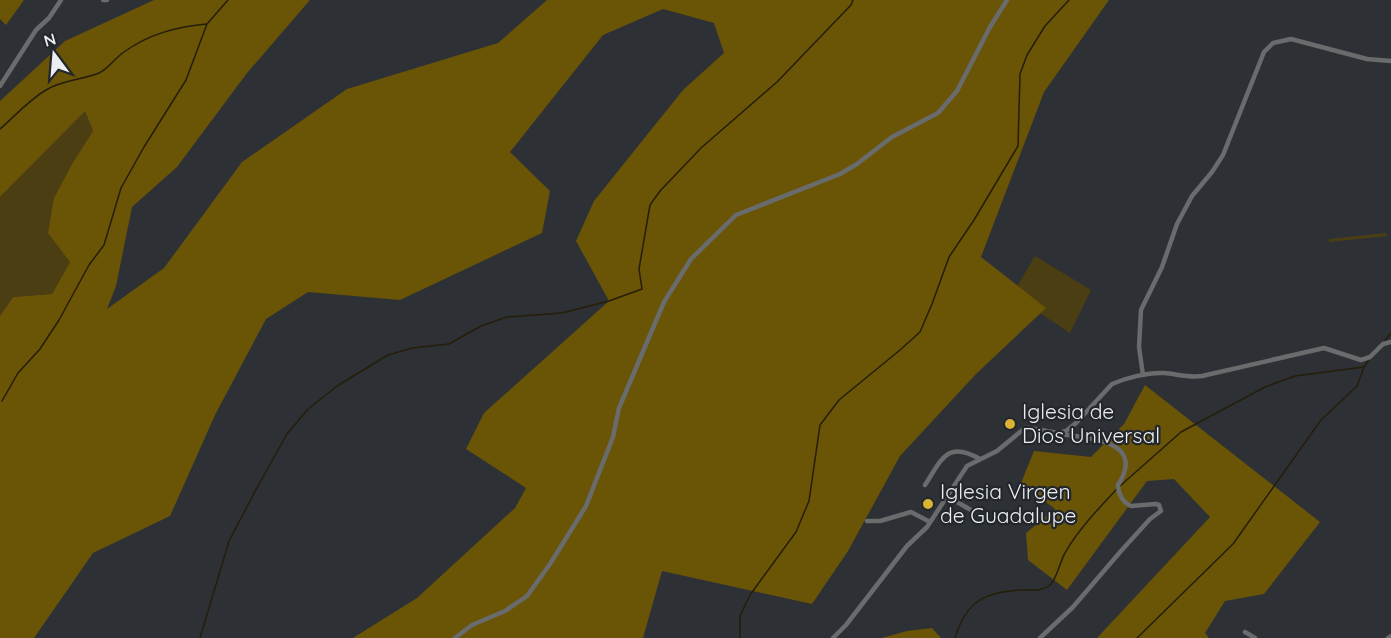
<svg xmlns="http://www.w3.org/2000/svg" width="1391" height="638" viewBox="0 0 1391 638" font-family="Quicksand,sans-serif">
  <style>
    .green { fill: #4c3e13 }
    .forest { fill: #6a5406 }
    .lines { fill: none; stroke-linecap: round; stroke-linejoin: round }
    .stream { stroke: #251e08; stroke-width: 1.5 }
    .street { stroke: #696b6d; stroke-width: 4.5 }
    .poi-dot { fill: #dab333; stroke: #23272c; stroke-width: 2 }
    .labels { text-anchor: middle; stroke-width: 4.5; stroke-linejoin: round; paint-order: stroke }
    .poi-label { font-size: 21px; fill: #ebeef1; stroke: #23272c; text-anchor: start }
  </style>
  <rect width="100%" height="100%" fill="#2d3136"/>
  <path class="green" d="M 85,110 L 93,131 L 72,164 L 54,198 L 70,262 L 52,294 L 13,297 L 0,316 L 0,197 Z
    M 1386,233 L 1387,236 L 1329,242 L 1329,239 Z
    M 1035,256 L 1091,290 L 1070,333 L 1012,295 Z"/>
  <path class="forest" d="M 0,0 L 24,0 L 6,25 L 0,19 Z
    M 154,0 L 310,0 L 247,73 L 177,167 L 132,207 L 116,286 L 107,309 L 164,268 L 242,162 L 347,89 L 498,43 L 547,0 L 1109,0 L 1044,92 L 981,257 L 1046,308 L 976,374 L 900,456 L 848,551 L 812,604 L 662,571 L 643,638 L 353,638 L 417,598 L 515,508 L 526,488 L 466,449 L 484,413 L 609,301 L 576,241 L 594,201 L 683,90 L 724,53 L 714,23 L 663,9 L 603,35 L 510,152 L 550,191 L 542,233 L 400,300 L 308,292 L 266,319 L 215,415 L 170,516 L 93,553 L 34,638 L 0,638 L 0,316 L 13,297 L 52,294 L 70,262 L 48,233 L 54,198 L 72,164 L 93,131 L 85,111 L 0,197 L 0,101 L 65,41 Z
    M 1145,385 L 1320,522 L 1264,594 L 1225,601 L 1205,633 L 1209,638 L 1097,638 L 1210,517 L 1174,479 L 1147,481 L 1067,590 L 1028,560 L 1026,533 L 1055,509 L 1021,483 L 1034,451 L 1091,457 L 1124,424 Z
    M 932,628 L 941,638 L 882,638 L 907,631 Z"/>
  <g class="lines">
    <path class="stream" d="M 0,129 C 15,116 29,100 46,90 C 62,80 82,80 99,73 C 108,69 115,58 124,52 C 149,34 176,27 206,24
      M 1384,342 L 1391,333
      M 2,401 L 18,373 L 40,349 L 59,320 L 89,265 L 104,245 L 121,188 L 144,147 L 186,80 L 207,24 L 228,0
      M 1120,486 L 1181,432 L 1265,387 L 1295,376 L 1364,367
      M 200,638 L 229,541 L 259,484 L 287,434 L 308,409 L 337,386 L 388,355 L 412,348 L 449,344 L 481,326 L 507,317 L 562,313 L 609,301 L 642,289 L 639,269 L 650,205 L 660,191 L 701,148 L 777,82 L 851,5 L 853,0
      M 740,638 L 740,616 L 750,595 L 796,532 L 809,501 L 820,425 L 839,400 L 900,350 L 920,332 L 932,304 L 949,257 L 974,220 L 1018,146 L 1020,74 L 1027,55 L 1045,26 L 1069,0
      M 955,638 C 966,601 986,591 1022,590 C 1031,590 1042,591 1049,586 C 1056,582 1060,561 1065,553 C 1078,530 1098,509 1117,489
      M 1137,638 L 1233,544 L 1321,420 L 1357,386 L 1364,367 L 1369,359"/>
    <path class="street" d="M 103,0 L 107,0
      M 0,86 L 36,30 L 49,18 L 61,0
      M 1143,375 L 1139,347 L 1141,310 L 1162,267 L 1177,224 L 1192,196 L 1212,172 L 1223,155 L 1264,52 L 1273,43 L 1291,39 L 1367,59 L 1391,61
      M 925,485 C 942,459 947,440 980,459
      M 948,497 L 971,510
      M 867,521 L 880,521 L 911,512 L 930,522
      M 1245,632 L 1255,638
      M 455,638 L 472,625 L 505,611 L 527,596 L 550,564 L 586,506 L 613,437 L 619,408 L 664,302 L 691,259 L 736,215 L 840,174 L 857,164 L 892,137 L 938,113 L 957,91 L 990,27 L 1007,0
      M 833,638 L 846,625 L 907,546 L 927,527 L 967,466 L 997,451 L 1025,428 L 1030,428 L 1058,433 L 1066,431 L 1076,423 L 1112,384 C 1126,378 1148,372 1164,373 C 1177,374 1188,378 1202,376 L 1324,348 L 1361,360 L 1370,357 L 1383,344 L 1391,342
      M 1040,638 L 1073,607 L 1121,551 L 1150,519 L 1161,511 L 1159,505 L 1156,504 L 1131,506 C 1123,503 1118,493 1118,485 C 1146,441 1091,439 1061,434
      M 1388,638 L 1391,636"/>
  </g>
  <g class="poi-dot">
    <circle cx="1010" cy="424" r="6"/>
    <circle cx="928" cy="504" r="6"/>
  </g>
  <g class="labels">
    <g class="poi-label">
      <text x="1022" y="419">Iglesia de<tspan x="1022" dy="24">Dios Universal</tspan></text>
      <text x="940" y="499">Iglesia Virgen<tspan x="940" dy="24">de Guadalupe</tspan></text>
    </g>
  </g>
  <g transform="translate(54 54) rotate(344)" stroke="#23272c" stroke-width="4.5" paint-order="stroke">
  <path d="M0-4.5L10 22L0 15L-10 22Z" fill="#ebeef1"/>
  <text y="-9" font-size="16" font-weight="bold" text-anchor="middle" fill="#ebeef1">N</text>
  </g>
</svg>
